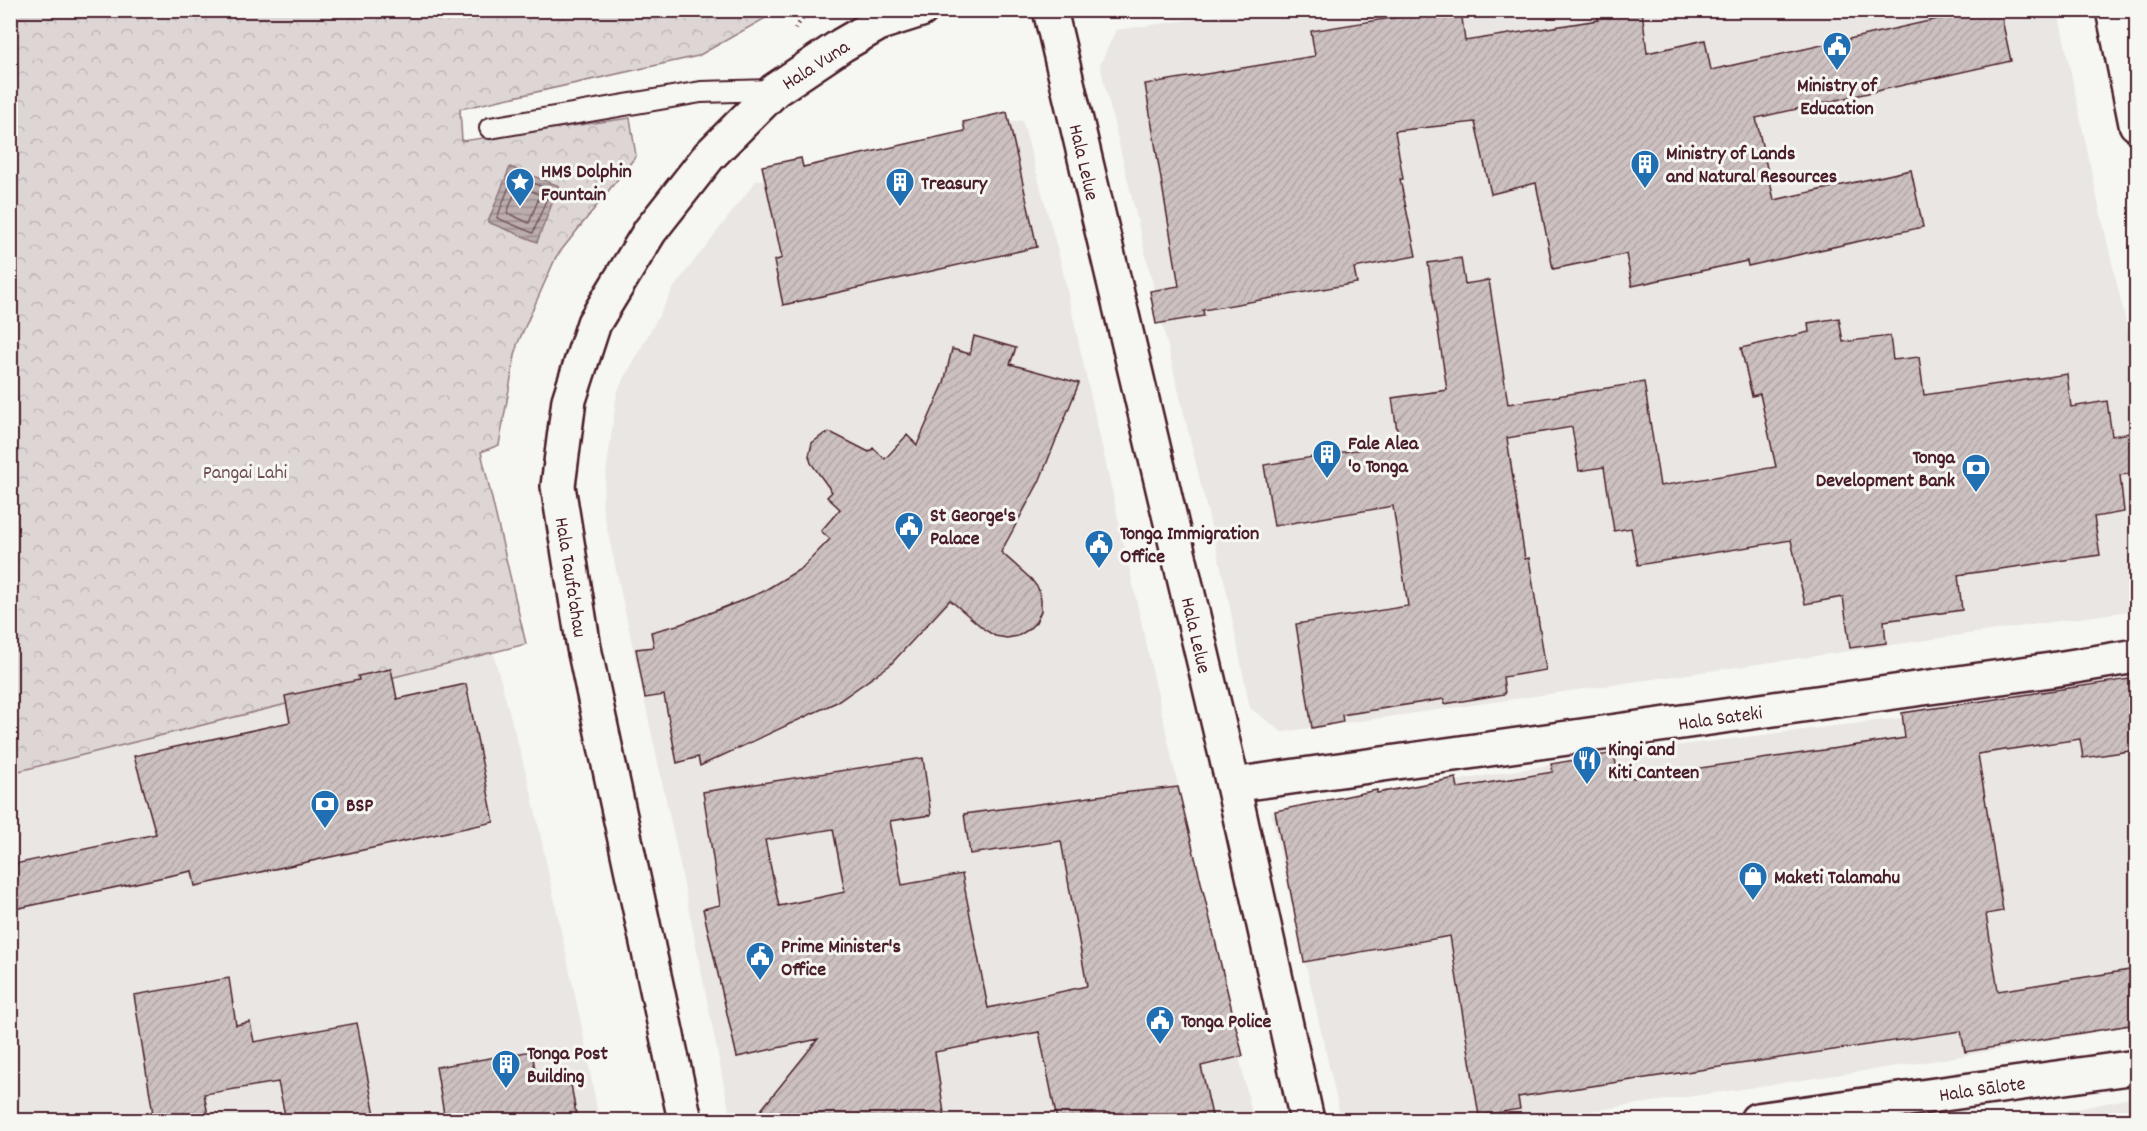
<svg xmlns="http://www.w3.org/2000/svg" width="2147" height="1131" viewBox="0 0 2147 1131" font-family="Dekko,sans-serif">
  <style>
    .built { fill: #e9e6e3 }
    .park { fill: url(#park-crowns); stroke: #947a80; stroke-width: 1.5 }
    .water { fill: url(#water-rules); stroke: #8e747a; stroke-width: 1.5 }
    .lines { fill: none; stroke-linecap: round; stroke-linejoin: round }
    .shore { stroke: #77585f; stroke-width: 1.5 }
    .building { fill: url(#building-hatch); stroke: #4a1f2b; stroke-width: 1.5; fill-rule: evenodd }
    .service-casing { stroke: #4a1f2b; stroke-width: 24 }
    .minor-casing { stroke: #4a1f2b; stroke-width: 38 }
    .tertiary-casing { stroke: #4a1f2b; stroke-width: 38 }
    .secondary-casing { stroke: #4a1f2b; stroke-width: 38 }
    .path { stroke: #4a1f2b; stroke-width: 4; stroke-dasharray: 1.5 4.5; stroke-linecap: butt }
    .service { stroke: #f6f6f2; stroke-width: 20 }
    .minor { stroke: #f6f6f2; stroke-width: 33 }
    .tertiary { stroke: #f6f6f2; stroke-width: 33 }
    .secondary { stroke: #f6f6f2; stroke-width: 33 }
    .labels { text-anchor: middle; stroke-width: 6; stroke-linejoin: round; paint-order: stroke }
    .street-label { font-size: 20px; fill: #4a1f2b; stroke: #f6f6f2 }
    .poi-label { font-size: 20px; font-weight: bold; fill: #4a1f2b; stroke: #f6f6f2; text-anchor: start }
    .park-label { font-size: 20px; fill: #6f4d56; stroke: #f6f6f2 }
  </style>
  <defs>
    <pattern id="park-crowns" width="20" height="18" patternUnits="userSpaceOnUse" patternTransform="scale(1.5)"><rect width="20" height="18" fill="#ddd6d5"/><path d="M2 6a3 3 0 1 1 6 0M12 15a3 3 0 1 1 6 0" fill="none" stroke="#bfb7b7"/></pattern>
    <pattern id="water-rules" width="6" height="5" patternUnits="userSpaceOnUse" patternTransform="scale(1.5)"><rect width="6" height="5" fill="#bbadae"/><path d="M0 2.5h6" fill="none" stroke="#9a8c8e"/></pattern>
    <pattern id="building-hatch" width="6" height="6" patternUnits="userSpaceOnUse" patternTransform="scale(1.5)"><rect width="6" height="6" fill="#ccc1c0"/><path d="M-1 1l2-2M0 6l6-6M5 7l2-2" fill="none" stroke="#b1a5a5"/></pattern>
  </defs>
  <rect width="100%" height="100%" fill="#f6f6f2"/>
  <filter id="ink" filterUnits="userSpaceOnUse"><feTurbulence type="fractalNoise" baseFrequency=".0167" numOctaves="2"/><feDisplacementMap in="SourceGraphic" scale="12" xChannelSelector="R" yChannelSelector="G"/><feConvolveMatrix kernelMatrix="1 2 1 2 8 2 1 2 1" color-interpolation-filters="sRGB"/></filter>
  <g filter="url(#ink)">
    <path class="built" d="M 1260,10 L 2058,11 L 2099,207 L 2136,366 L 2136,610 L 1282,732 L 1250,708 L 1226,588 L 1100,65 L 1116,30 Z
      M 1022,120 L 1059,255 L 1252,1115 L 1248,1120 L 731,1120 L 677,850 L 602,505 L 617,392 L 675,286 L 756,181 Z
      M 493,652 L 531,792 L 582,1028 L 599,1120 L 11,1120 L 10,773 Z
      M 2136,689 L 2136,1025 L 1938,1060 L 1529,1120 L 1512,1109 L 1410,1120 L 1353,1120 L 1340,1114 L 1271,812 L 1626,752 Z
      M 2136,1097 L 2136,1120 L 2023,1120 Z"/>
    <path class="park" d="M 626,10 L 627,15 L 648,10 L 778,11 L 698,56 L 460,109 L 462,141 L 630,118 L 636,156 L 556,257 L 517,345 L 499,445 L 481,452 L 526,644 L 11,773 L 10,11 Z"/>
    <path class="water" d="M 510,167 L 559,186 L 537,242 L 488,222 Z"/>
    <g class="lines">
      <path class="shore" d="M 513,176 L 516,176 L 550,190 L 533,233 L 497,218 Z
        M 520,185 L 540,195 L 529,223 L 507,213 L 517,187 Z"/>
    </g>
    <path class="building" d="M 1440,10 L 1461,10 L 1465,41 L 1598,20 L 1597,10 L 1642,10 L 1647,53 L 1705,40 L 1711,70 L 1978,10 L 2000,10 L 2011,61 L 1756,118 L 1774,200 L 1911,170 L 1923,227 L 1748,266 L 1747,261 L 1632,286 L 1626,254 L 1553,269 L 1536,183 L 1491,194 L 1475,122 L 1395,131 L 1403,179 L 1400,179 L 1416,256 L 1354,268 L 1357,283 L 1203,310 L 1204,316 L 1156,324 L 1150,291 L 1179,286 L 1145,84 L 1315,56 L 1311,31 Z
      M 1007,112 L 1037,247 L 783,305 L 774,261 L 782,258 L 762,166 L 801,158 L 803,167 L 965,131 L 963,122 Z
      M 1461,258 L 1465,284 L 1489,280 L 1508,404 L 1644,382 L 1660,486 L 1776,467 L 1760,394 L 1752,396 L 1741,348 L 1809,332 L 1808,323 L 1839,318 L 1843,342 L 1890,336 L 1893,360 L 1919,357 L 1924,395 L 2067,374 L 2071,407 L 2107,401 L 2112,436 L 2136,432 L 2136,473 L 2120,475 L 2124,512 L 2094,517 L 2100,555 L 1958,575 L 1962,610 L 1884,621 L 1886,643 L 1850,648 L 1843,597 L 1805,604 L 1791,540 L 1638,565 L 1631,528 L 1614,531 L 1604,467 L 1579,471 L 1572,427 L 1507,438 L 1525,559 L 1529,558 L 1546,670 L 1503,677 L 1505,694 L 1444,704 L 1444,699 L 1342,715 L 1343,722 L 1312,728 L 1296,624 L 1408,606 L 1393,506 L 1274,526 L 1264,465 L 1399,443 L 1392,398 L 1447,390 L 1428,263 Z
      M 974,336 L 1016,348 L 1010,364 L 1079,383 L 1039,482 L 1001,552 L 1031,579 L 1038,588 L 1041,599 L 1041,611 L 1036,622 L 1028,630 L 1018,636 L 1007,638 L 995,636 L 985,630 L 950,600 L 890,665 L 839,701 L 700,766 L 698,757 L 677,763 L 664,695 L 645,698 L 636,649 L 654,647 L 651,632 L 681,624 L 738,602 L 762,592 L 802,568 L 830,539 L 821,531 L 840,509 L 827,497 L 832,492 L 811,463 L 809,456 L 812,443 L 824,434 L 832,433 L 869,452 L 873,448 L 885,459 L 907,435 L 917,445 L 944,383 L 952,349 L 970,354 Z
      M 391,669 L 397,699 L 466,684 L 494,822 L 195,886 L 192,871 L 10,910 L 10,865 L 156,834 L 134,756 L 290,722 L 285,696 L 359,680 L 358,676 Z
      M 2136,678 L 2136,750 L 2083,758 L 2080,739 L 1978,754 L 2003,911 L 1986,914 L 1998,991 L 2136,969 L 2136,1024 L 1965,1052 L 1961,1031 L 1518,1097 L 1520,1109 L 1479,1116 L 1450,936 L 1304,962 L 1275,811 L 1377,790 L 1377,793 L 1456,778 L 1458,788 L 1553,772 L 1551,764 L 1614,753 L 1619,780 L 1905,738 L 1902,713 Z
      M 923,758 L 931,815 L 890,821 L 902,885 L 962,874 L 988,1008 L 1087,986 L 1061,841 L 970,854 L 964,814 L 1112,794 L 1178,787 L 1243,1056 L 1201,1066 L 1213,1120 L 1057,1120 L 1039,1032 L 935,1052 L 945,1120 L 753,1120 L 818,1039 L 737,1057 L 703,909 L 720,905 L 703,792 ZM 833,829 L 845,892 L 779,906 L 765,840 Z
      M 229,978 L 236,1025 L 250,1022 L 254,1042 L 357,1023 L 376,1120 L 286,1120 L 278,1082 L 204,1094 L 209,1120 L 154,1120 L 134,995 Z
      M 532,1051 L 537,1083 L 570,1078 L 577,1120 L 445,1120 L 436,1067 Z"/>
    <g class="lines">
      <g class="service-casing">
        <path id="service" d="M 490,128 L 701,92 L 775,90"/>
      </g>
      <g class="minor-casing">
        <path id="minor" d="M 1233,785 L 2051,670 L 2136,656"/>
      </g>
      <g class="tertiary-casing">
        <path id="tertiary" d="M 1050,10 L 1233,785 L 1307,1120
          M 1757,1120 L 2136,1067"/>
      </g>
      <g class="secondary-casing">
        <path id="secondary" d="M 2113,10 L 2136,124
          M 685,1120 L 584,648 L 558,486 L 569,400 L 594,323 L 650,231 L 709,156 L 775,90 L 842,45 L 880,23 L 921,10"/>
      </g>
      <path class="path" d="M 795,29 L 808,10"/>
      <use href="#service" class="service"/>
      <use href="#minor" class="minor"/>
      <use href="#tertiary" class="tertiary"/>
      <use href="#secondary" class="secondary"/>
    </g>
  </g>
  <defs>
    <g id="civic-pin" transform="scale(1.5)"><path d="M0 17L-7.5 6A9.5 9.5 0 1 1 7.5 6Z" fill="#1f6fb2" stroke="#f6f6f2"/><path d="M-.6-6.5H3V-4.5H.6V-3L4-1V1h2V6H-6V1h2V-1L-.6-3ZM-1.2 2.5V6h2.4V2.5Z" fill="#fff"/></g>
    <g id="building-pin" transform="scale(1.5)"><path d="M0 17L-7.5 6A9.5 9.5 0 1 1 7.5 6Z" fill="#1f6fb2" stroke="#f6f6f2"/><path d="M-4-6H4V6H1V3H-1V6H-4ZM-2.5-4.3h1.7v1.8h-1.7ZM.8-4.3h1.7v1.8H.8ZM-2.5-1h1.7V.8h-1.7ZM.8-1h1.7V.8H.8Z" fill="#fff"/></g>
    <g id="sight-pin" transform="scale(1.5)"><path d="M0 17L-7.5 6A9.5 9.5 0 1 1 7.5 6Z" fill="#1f6fb2" stroke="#f6f6f2"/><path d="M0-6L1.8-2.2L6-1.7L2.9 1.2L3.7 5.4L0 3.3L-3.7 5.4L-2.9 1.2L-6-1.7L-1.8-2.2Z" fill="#fff"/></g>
    <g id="bank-pin" transform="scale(1.5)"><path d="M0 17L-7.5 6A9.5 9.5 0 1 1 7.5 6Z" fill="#1f6fb2" stroke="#f6f6f2"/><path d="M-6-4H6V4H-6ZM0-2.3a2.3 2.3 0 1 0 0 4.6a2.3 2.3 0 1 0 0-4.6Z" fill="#fff"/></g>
    <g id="restaurant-pin" transform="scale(1.5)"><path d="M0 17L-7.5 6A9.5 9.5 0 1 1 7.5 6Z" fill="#1f6fb2" stroke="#f6f6f2"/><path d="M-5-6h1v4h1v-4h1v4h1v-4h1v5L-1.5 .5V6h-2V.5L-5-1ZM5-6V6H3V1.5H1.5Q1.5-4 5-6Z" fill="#fff"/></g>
    <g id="shop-pin" transform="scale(1.5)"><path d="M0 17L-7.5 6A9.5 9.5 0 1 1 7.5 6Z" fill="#1f6fb2" stroke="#f6f6f2"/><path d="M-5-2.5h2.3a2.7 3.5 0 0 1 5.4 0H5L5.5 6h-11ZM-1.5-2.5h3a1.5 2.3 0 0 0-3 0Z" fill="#fff"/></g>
  </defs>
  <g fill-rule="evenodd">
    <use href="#civic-pin" x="1837" y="46"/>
    <use href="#building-pin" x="1645" y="164"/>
    <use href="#sight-pin" x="520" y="182"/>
    <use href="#building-pin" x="900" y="182"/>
    <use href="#building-pin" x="1327" y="454"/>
    <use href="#bank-pin" x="1976" y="468"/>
    <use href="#civic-pin" x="909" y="526"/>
    <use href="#civic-pin" x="1099" y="544"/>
    <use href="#restaurant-pin" x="1587" y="760"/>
    <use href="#bank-pin" x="325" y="804"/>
    <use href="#shop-pin" x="1753" y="876"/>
    <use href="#civic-pin" x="760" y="956"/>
    <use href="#civic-pin" x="1160" y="1020"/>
    <use href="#building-pin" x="506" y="1064"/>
  </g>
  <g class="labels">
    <g class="street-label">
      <text transform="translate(815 64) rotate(-33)" y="7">Hala Vuna</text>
      <text transform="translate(1085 162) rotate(77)" y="7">Hala Lelue</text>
      <text transform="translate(572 577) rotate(81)" y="7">Hala Taufa'ahau</text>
      <text transform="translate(1197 635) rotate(77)" y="7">Hala Lelue</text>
      <text transform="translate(1720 717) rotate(-8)" y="7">Hala Sateki</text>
      <text transform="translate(1982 1088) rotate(-8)" y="7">Hala Sālote</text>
    </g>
    <g class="poi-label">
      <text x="1837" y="91" text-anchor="middle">Ministry of<tspan x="1837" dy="23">Education</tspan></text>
      <text x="1666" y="159">Ministry of Lands<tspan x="1666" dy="23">and Natural Resources</tspan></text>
      <text x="541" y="177">HMS Dolphin<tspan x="541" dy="23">Fountain</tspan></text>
      <text x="921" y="189">Treasury</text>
      <text x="1348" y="449">Fale Alea<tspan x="1348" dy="23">'o Tonga</tspan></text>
      <text x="1955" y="463" text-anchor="end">Tonga<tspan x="1955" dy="23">Development Bank</tspan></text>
      <text x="930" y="521">St George's<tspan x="930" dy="23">Palace</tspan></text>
      <text x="1120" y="539">Tonga Immigration<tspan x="1120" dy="23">Office</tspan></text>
      <text x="1608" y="755">Kingi and<tspan x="1608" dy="23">Kiti Canteen</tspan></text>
      <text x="346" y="811">BSP</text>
      <text x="1774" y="883">Maketi Talamahu</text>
      <text x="781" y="952">Prime Minister's<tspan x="781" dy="23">Office</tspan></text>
      <text x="1181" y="1027">Tonga Police</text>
      <text x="527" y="1059">Tonga Post<tspan x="527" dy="23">Building</tspan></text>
    </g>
    <g class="park-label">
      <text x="245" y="478">Pangai Lahi</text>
    </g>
  </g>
  <rect width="2147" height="1131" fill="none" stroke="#f6f6f2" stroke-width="36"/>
  <rect x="18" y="18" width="2111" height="1095" fill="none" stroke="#4a1f2b" stroke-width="2" filter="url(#ink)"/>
</svg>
